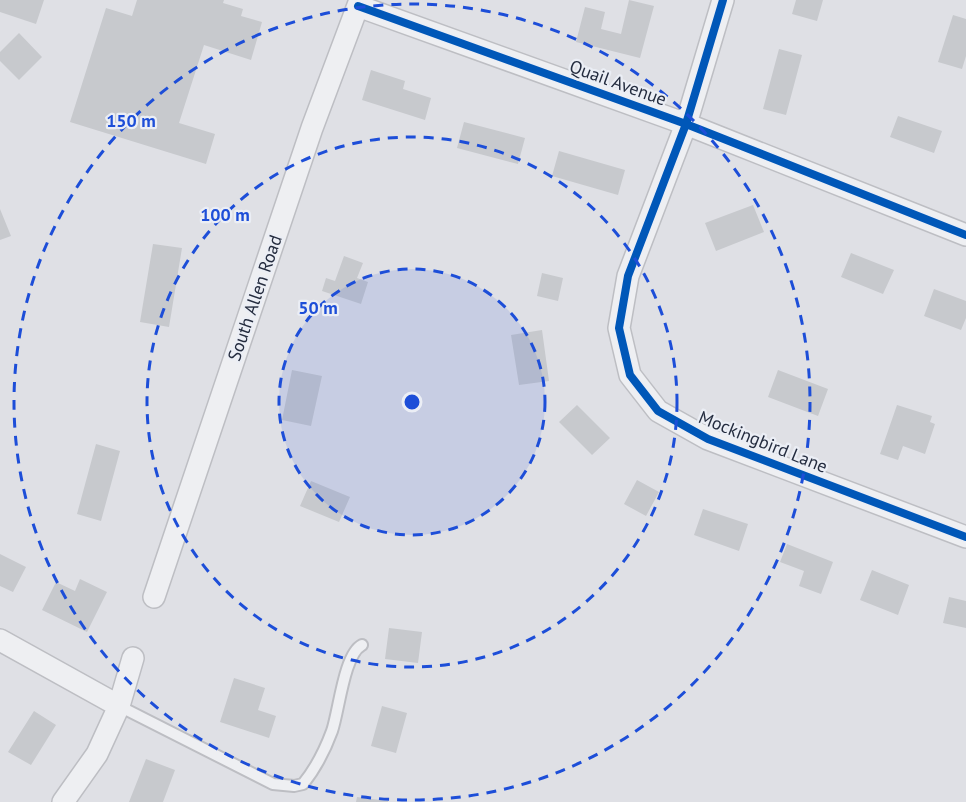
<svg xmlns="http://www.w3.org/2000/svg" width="966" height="802" viewBox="0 0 966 802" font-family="'PT Sans',sans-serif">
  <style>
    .building { fill: #c7c9cd }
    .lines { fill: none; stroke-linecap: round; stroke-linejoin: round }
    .lane-casing { stroke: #bdbec3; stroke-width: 14 }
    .street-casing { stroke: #bdbec3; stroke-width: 24 }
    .lane { stroke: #eeeff2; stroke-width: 10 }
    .street { stroke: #eeeff2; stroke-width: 21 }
    .cycleway-casing { stroke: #ebeef5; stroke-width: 11 }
    .cycleway { stroke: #0057b8; stroke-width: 8 }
    .ring { fill: none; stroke: #1d4ed8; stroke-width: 3; stroke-dasharray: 10 8 }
    .labels { text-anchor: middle; stroke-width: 4.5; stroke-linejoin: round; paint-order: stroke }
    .street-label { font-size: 18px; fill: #242c3f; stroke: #ebeef5 }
    .centre { fill: #1d4ed8; stroke: #ebeef5; stroke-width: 3 }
    .ring-label { font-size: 18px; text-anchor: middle; font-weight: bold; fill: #1d4ed8; stroke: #ebeef5; stroke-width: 4.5; stroke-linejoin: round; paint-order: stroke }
  </style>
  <rect width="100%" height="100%" fill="#dfe0e5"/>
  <path class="building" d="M 0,0 L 44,0 L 36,24 L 0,12 Z
    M 137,0 L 224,0 L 223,3 L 243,9 L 241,16 L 262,22 L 251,60 L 204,45 L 179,123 L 215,134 L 206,164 L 70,122 L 106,8 L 132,16 Z
    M 629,0 L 654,6 L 640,58 L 576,42 L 585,7 L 605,12 L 601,29 L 621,34 Z
    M 796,0 L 823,0 L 817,21 L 792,14 Z
    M 953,15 L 966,19 L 966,56 L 962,69 L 938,62 Z
    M 19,33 L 42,57 L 19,80 L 0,61 L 0,52 Z
    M 779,49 L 802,55 L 786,115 L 763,109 Z
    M 371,70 L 405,81 L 403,89 L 431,98 L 425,120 L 362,100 Z
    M 898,116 L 942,131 L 934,153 L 890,137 Z
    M 464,122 L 525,138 L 518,164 L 457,148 Z
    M 559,151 L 625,170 L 618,195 L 552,176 Z
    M 753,205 L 764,232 L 716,251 L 705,223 Z
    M 0,209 L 11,236 L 0,240 Z
    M 153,244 L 182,248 L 169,327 L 140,322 Z
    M 851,253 L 894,270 L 883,294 L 841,277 Z
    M 344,256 L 363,263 L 357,278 L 368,282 L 361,304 L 322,291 L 326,278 L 335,281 Z
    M 542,273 L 563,278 L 558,301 L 537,296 Z
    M 934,289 L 966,301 L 966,318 L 961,330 L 924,316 Z
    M 542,330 L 549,381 L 519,385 L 511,335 Z
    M 292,370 L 322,376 L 311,426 L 282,420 Z
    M 778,370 L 828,389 L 818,416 L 768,397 Z
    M 577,405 L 610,438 L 592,455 L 559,422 Z
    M 897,405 L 932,416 L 930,422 L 935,424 L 925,454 L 903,446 L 898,460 L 880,454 Z
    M 96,444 L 120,451 L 101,521 L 77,514 Z
    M 637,480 L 659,492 L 646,516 L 624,504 Z
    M 311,481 L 350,497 L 339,522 L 300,506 Z
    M 703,509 L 748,524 L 739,551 L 694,535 Z
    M 787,544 L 833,562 L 821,594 L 799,586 L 804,571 L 780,562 Z
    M 0,554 L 26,567 L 13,592 L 0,586 Z
    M 872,570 L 909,585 L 898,615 L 860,600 Z
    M 80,579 L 107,592 L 87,632 L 42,610 L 56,582 L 75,591 Z
    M 949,597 L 966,601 L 966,628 L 943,623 Z
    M 389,628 L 422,632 L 418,663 L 385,659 Z
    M 234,678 L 265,688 L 258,710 L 276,716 L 269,738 L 220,722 Z
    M 382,706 L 407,713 L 396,753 L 371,746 Z
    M 34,711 L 56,725 L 31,765 L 8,752 Z
    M 146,759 L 175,770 L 163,802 L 129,802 Z
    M 357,797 L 388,801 L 388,802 L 356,802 Z"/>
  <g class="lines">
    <g class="lane-casing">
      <path id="lane" d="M 119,706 L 273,784 L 294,786 L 303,784 C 316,768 325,750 332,731 C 339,711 344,654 362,645"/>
    </g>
    <g class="street-casing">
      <path id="street" d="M 723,0 L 686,124 L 628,276 L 619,328 L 630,375 L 658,411 L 708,439 L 966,537
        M 358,6 L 686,124 L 966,235
        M 154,597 L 312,128 L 360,0
        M 0,640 L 119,706
        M 63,802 L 97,754 L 119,706 L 133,658"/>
    </g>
    <use href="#lane" class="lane"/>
    <use href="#street" class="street"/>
    <g class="cycleway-casing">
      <path id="cycleway" d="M 723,0 L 686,124 L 628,276 L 619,328 L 630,375 L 658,411 L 708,439 L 966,537
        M 358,6 L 686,124 L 966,235"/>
    </g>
    <use href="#cycleway" class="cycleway"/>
  </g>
  <circle cx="412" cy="402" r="133" fill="#1d4ed8" fill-opacity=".12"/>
  <g class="ring">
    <circle cx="412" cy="402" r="133"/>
    <circle cx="412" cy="402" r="265"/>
    <circle cx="412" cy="402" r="398"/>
  </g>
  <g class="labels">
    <g class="street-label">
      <text transform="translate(618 83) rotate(20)" y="6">Quail Avenue</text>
      <text transform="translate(255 298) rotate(-71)" y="6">South Allen Road</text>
      <text transform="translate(763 442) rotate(22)" y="6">Mockingbird Lane</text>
    </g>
  </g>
  <circle cx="412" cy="402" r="9" class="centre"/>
  <g class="ring-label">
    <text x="131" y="127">150 m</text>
    <text x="225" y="221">100 m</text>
    <text x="318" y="314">50 m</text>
  </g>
</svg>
